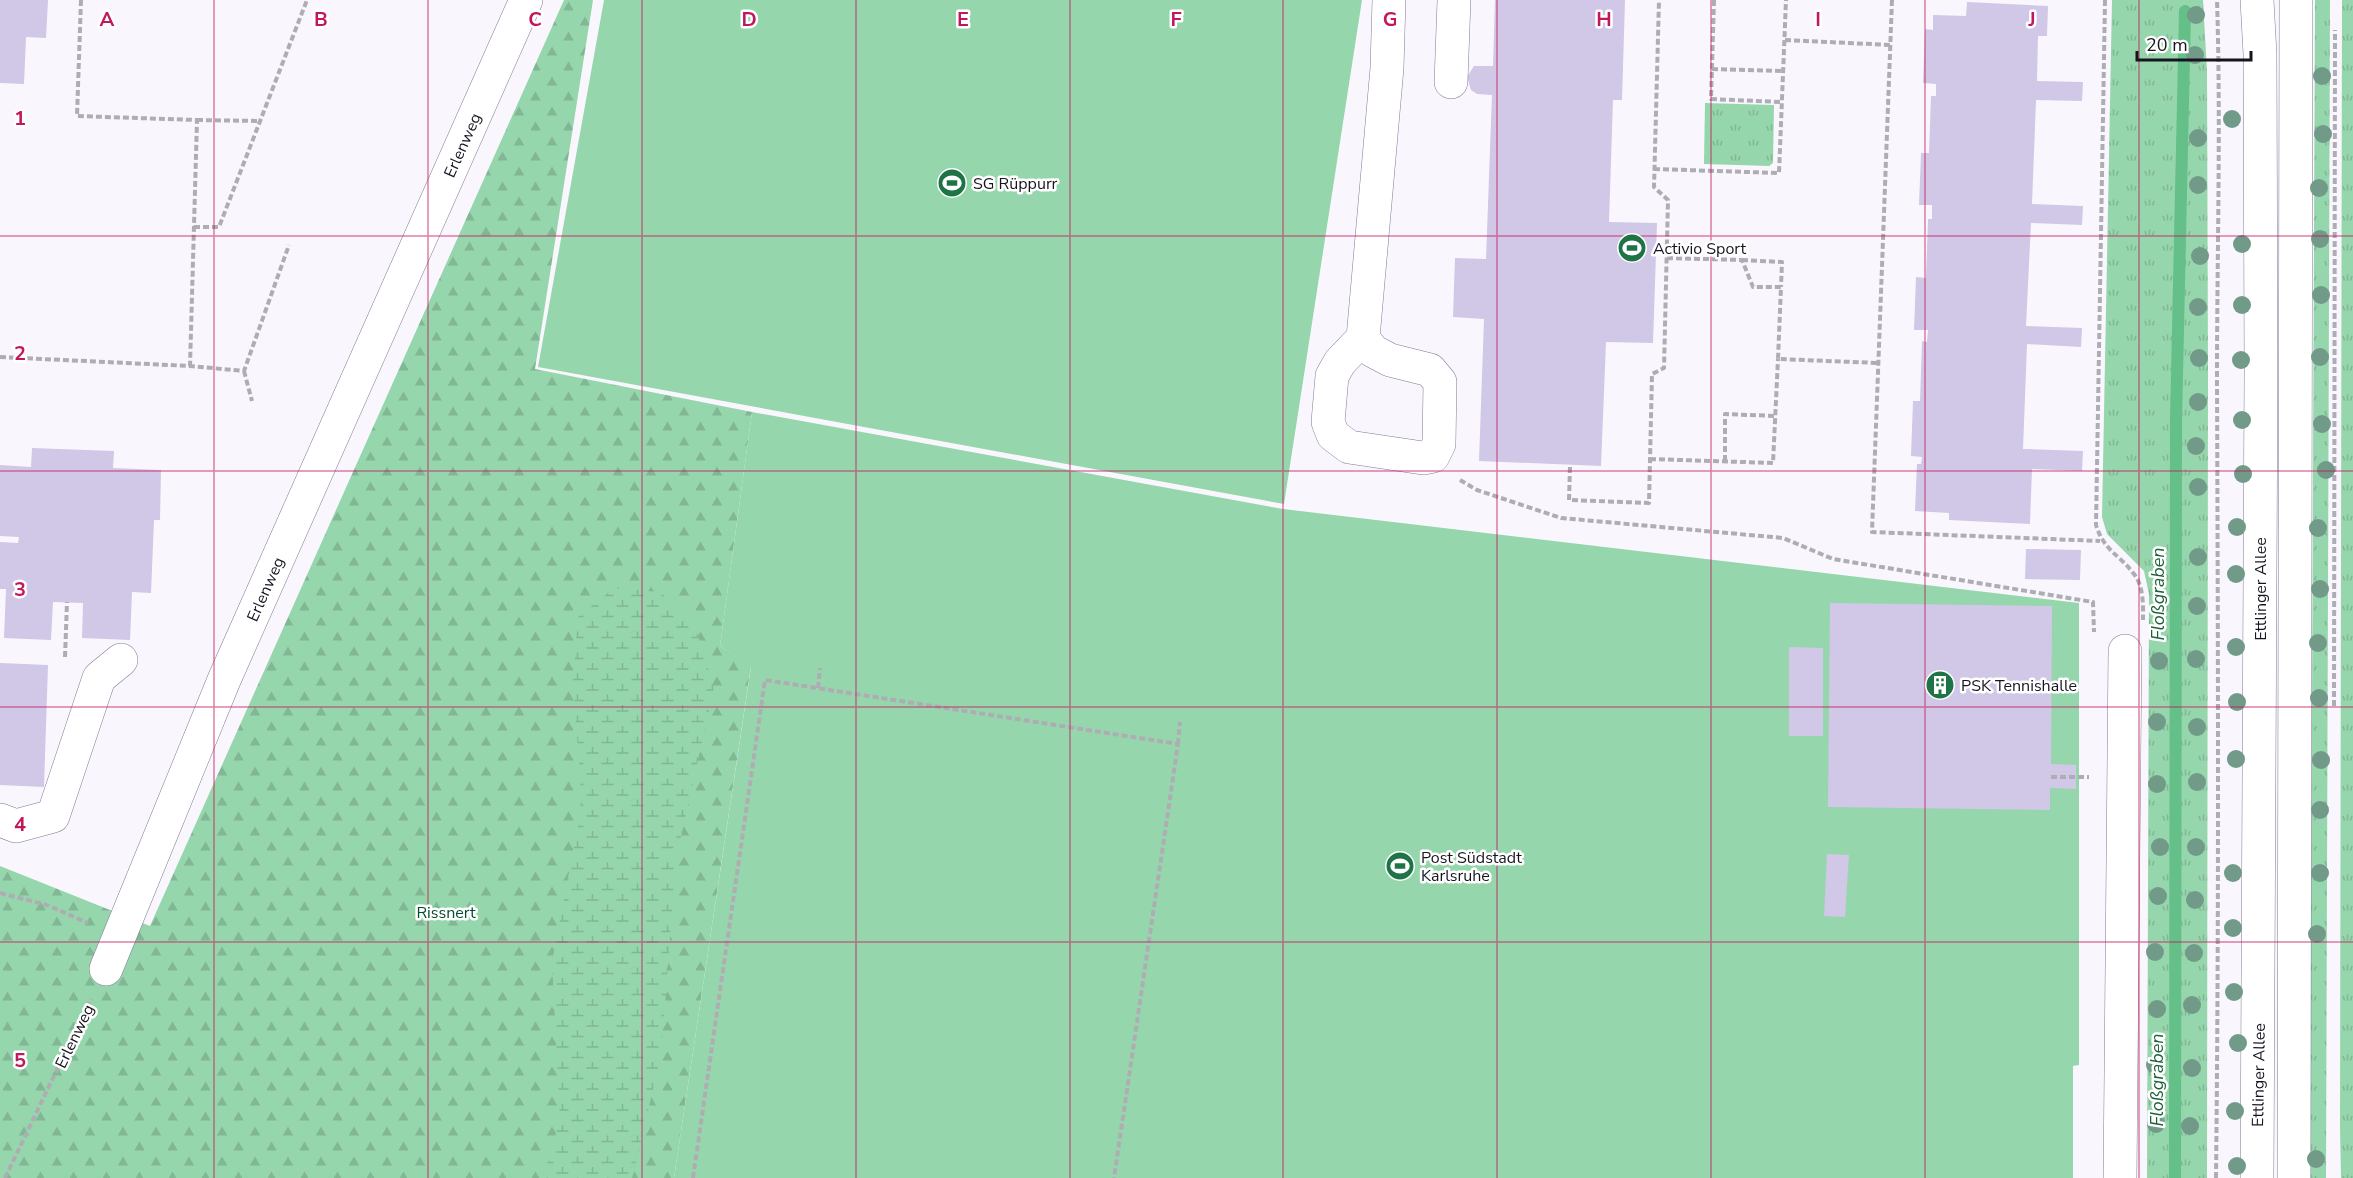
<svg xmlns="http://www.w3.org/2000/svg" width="2353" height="1178" viewBox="0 0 2353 1178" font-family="'Nunito Sans',sans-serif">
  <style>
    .grass { fill: url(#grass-tufts) }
    .forest { fill: url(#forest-firs) }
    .wetland { fill: url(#wetland-marsh) }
    .pitch { fill: #96d6ac }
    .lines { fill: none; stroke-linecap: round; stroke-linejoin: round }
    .stream { stroke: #64bf88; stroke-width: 12 }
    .building { fill: #d1c7e6 }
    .minor-casing { stroke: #837996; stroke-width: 34 }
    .major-casing { stroke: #837996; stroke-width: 34 }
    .path { stroke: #afadb4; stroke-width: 4; stroke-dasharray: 6 3; stroke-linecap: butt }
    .minor { stroke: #fff; stroke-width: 33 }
    .major { stroke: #fff; stroke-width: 33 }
    .tree { fill: #719a89 }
    .grid { fill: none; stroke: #c2185b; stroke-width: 1.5; stroke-opacity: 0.55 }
    .labels { text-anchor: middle; stroke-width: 5; stroke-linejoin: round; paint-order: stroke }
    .street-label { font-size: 16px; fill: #18141f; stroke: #fff }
    .poi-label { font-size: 16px; fill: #18141f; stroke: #fff; text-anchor: start }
    .park-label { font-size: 16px; fill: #024d2a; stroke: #fff }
    .water-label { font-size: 18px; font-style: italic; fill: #1e603c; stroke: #fff }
    .grid-label { font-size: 20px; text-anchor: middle; font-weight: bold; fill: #c2185b; stroke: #fff; stroke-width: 5; stroke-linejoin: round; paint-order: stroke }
  </style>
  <defs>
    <pattern id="grass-tufts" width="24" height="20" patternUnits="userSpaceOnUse" patternTransform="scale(1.5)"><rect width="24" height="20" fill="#96d6ac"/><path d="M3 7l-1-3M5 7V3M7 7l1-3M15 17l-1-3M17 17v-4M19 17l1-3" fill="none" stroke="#81b794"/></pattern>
    <pattern id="forest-firs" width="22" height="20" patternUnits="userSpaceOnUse" patternTransform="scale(1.5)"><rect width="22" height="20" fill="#96d6ac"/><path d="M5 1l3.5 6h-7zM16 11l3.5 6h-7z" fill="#81b794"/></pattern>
    <pattern id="wetland-marsh" width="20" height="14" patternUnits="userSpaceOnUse" patternTransform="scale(1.5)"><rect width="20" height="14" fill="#96d6ac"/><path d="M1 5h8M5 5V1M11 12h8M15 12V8" fill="none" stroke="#81b794"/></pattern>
  </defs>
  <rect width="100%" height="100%" fill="#f9f7fd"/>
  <path class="grass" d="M 2112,0 L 2203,0 L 2207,71 L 2208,373 L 2207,1178 L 2147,1178 L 2149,594 L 2144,571 L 2107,534 L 2102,517 Z
    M 2315,0 L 2330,0 L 2326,1178 L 2310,1178 Z
    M 2342,0 L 2353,0 L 2353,1178 L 2341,1178 L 2340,1127 Z
    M 1705,103 L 1774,105 L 1773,163 L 1769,166 L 1704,164 Z"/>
  <path class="forest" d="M 564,0 L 593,0 L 535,369 L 752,412 L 720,646 L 751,666 L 674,1178 L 0,1178 L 0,866 L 150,926 Z"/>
  <path class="wetland" d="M 614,588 L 660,592 L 694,623 L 714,688 L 676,859 L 661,1056 L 632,1178 L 543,1178 L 560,1119 L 552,961 L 582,805 L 573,679 L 578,617 Z"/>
  <path class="pitch" d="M 604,0 L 1362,0 L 1284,504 L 538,367 Z
    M 752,412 L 1283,509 L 2079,603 L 2079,1065 L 2073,1066 L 2073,1178 L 674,1178 L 751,667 L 720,646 Z"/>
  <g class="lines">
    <path class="stream" d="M 2175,1178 L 2176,420 L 2185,11"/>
  </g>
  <path class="building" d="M 0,0 L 48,0 L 46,38 L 26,37 L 24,84 L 0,83 Z
    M 1495,0 L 1625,0 L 1622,100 L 1613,100 L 1609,222 L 1657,223 L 1653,343 L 1606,342 L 1601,466 L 1479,461 L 1484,319 L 1453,317 L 1455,258 L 1486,259 L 1492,95 L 1477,94 L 1471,90 L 1467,77 L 1474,66 L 1493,66 Z
    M 1967,2 L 2048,6 L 2047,36 L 2038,36 L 2037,81 L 2083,82 L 2082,101 L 2036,100 L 2032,204 L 2083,206 L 2082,225 L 2031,223 L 2026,326 L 2082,328 L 2081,347 L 2027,344 L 2023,449 L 2083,451 L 2082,471 L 2032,469 L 2030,524 L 1949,520 L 1949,513 L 1915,511 L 1917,464 L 1921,464 L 1922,457 L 1911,456 L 1913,401 L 1920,401 L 1922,341 L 1927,342 L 1928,330 L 1914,330 L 1916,277 L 1926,278 L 1928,219 L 1932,219 L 1932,205 L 1919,205 L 1921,153 L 1929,153 L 1931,96 L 1936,96 L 1936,84 L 1923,83 L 1925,29 L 1933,30 L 1933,15 L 1966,16 Z
    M 32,448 L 114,451 L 113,468 L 161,470 L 160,520 L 154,520 L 151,593 L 132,592 L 130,640 L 82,638 L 83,603 L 53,602 L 51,640 L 4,638 L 6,589 L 0,589 L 0,542 L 18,543 L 19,537 L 0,536 L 0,465 L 31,467 Z
    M 2026,549 L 2081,550 L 2080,580 L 2025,579 Z
    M 1830,603 L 2052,606 L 2051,764 L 2076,765 L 2076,789 L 2050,788 L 2050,810 L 1828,807 Z
    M 1789,647 L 1823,648 L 1823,736 L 1789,736 Z
    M 0,663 L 48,665 L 44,787 L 0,785 Z
    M 1827,854 L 1849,855 L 1845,917 L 1824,916 Z"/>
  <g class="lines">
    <g class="minor-casing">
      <path id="minor" d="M 1451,82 L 1454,0
        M 1363,338 L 1373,351 L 1390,360 L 1430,370 L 1440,382 L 1439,444 L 1433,456 L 1423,458 L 1349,447 L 1333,435 L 1328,422 L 1332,376 L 1340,362 L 1363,338 L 1387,68 L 1389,0
        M 0,820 L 16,826 L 53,816 L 99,678 L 121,660
        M 106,969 L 224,680 L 526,0
        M 2120,1178 L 2125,651"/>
    </g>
    <g class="major-casing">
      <path id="major" d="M 2257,1178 L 2261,372 L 2260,54 L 2257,0
        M 2294,1178 L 2296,0"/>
    </g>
    <path class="path" d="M 81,0 L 77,116 L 197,120 L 190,366
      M 1714,0 L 1711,99 L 1782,102
      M 1892,0 L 1872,532 L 2100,541
      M 2105,0 L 2096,525 C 2104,551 2119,554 2134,574 C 2144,587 2143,605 2143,620
      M 1785,40 L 1891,45
      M 1712,69 L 1783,71
      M 197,120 L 259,121
      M 1654,169 L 1779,173 L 1786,0
      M 194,227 L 219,227 L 307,0
      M 1667,258 L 1742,260 L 1753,287 L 1781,287 L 1778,359 L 1878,363
      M 1742,260 L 1782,262 L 1781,287
      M 0,357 L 190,366 L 244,371 L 289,245
      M 244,371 L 252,401
      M 1650,459 L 1773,463 L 1778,359
      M 1725,461 L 1725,414 L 1775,416
      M 1570,467 L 1569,500 L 1649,503 L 1652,374 L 1664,368 L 1668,200 L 1654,187 L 1659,0
      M 1460,480 L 1477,490 L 1561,518 L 1783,538 L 1833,559 L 2093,602 L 2094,632
      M 65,657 L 67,602
      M 818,688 L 820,668
      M 2334,706 L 2335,30
      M 1178,744 L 1180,722
      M 2051,777 L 2089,777
      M 0,893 L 47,905 L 88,923
      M 5,1178 L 91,999
      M 693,1178 L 765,680 L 1178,744 L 1114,1178
      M 2216,1178 C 2219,912 2218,645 2217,379 C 2217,253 2221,126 2217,0"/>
    <use href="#minor" class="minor"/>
    <use href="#major" class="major"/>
  </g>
  <g class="tree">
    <circle cx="2196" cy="15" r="9"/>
    <circle cx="2195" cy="55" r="9"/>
    <circle cx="2322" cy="76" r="9"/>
    <circle cx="2232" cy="119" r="9"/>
    <circle cx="2323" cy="134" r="9"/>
    <circle cx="2198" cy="138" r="9"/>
    <circle cx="2198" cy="185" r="9"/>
    <circle cx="2319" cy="188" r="9"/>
    <circle cx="2320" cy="239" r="9"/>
    <circle cx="2242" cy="244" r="9"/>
    <circle cx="2200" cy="256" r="9"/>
    <circle cx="2321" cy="295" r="9"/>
    <circle cx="2242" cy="305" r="9"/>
    <circle cx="2198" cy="307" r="9"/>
    <circle cx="2320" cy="357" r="9"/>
    <circle cx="2199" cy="358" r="9"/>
    <circle cx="2241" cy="360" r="9"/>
    <circle cx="2198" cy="402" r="9"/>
    <circle cx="2242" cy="420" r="9"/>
    <circle cx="2322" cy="424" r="9"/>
    <circle cx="2196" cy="446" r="9"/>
    <circle cx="2326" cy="470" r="9"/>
    <circle cx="2243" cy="474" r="9"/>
    <circle cx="2198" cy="487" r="9"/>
    <circle cx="2237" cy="527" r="9"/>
    <circle cx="2318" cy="528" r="9"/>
    <circle cx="2198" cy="557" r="9"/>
    <circle cx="2236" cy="574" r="9"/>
    <circle cx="2320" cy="589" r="9"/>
    <circle cx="2197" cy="606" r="9"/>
    <circle cx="2318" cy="643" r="9"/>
    <circle cx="2236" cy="647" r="9"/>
    <circle cx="2196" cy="659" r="9"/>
    <circle cx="2159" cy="661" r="9"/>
    <circle cx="2319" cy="698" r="9"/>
    <circle cx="2237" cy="702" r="9"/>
    <circle cx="2157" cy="722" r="9"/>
    <circle cx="2197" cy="727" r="9"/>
    <circle cx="2236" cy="759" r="9"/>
    <circle cx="2321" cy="760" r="9"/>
    <circle cx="2197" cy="782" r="9"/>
    <circle cx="2157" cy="784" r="9"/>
    <circle cx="2320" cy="810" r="9"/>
    <circle cx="2160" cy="847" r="9"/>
    <circle cx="2196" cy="847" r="9"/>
    <circle cx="2233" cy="873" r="9"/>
    <circle cx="2320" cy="873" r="9"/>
    <circle cx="2158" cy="896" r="9"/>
    <circle cx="2195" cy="900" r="9"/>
    <circle cx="2233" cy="928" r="9"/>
    <circle cx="2317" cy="934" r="9"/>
    <circle cx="2155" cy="952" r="9"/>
    <circle cx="2194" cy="953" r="9"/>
    <circle cx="2234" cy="992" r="9"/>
    <circle cx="2192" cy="1005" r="9"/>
    <circle cx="2157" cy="1009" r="9"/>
    <circle cx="2238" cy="1043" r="9"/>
    <circle cx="2155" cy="1065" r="9"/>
    <circle cx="2192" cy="1068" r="9"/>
    <circle cx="2235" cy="1111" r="9"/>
    <circle cx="2156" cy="1124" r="9"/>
    <circle cx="2190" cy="1126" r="9"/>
    <circle cx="2316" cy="1159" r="9"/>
    <circle cx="2237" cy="1166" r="9"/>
  </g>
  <path class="grid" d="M 214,0 L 214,1178M 428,0 L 428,1178M 642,0 L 642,1178M 856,0 L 856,1178M 1070,0 L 1070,1178M 1283,0 L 1283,1178M 1497,0 L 1497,1178M 1711,0 L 1711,1178M 1925,0 L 1925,1178M 2139,0 L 2139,1178M 0,236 L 2353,236M 0,471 L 2353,471M 0,707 L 2353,707M 0,942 L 2353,942"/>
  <defs>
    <g id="stadium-disc" transform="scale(1.5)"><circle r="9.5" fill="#1e7446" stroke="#fff"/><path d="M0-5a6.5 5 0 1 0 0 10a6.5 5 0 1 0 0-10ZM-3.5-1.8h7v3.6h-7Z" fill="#fff"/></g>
    <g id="building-disc" transform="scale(1.5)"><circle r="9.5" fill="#1e7446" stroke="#fff"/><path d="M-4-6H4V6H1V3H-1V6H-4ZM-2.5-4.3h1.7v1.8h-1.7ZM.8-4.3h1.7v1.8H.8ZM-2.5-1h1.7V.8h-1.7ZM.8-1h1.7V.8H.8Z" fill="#fff"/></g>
  </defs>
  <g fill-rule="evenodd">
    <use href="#stadium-disc" x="952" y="183"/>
    <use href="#stadium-disc" x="1632" y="248"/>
    <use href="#building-disc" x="1940" y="685"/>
    <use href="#stadium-disc" x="1400" y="866"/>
  </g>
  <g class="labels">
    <g class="street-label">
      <text transform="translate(462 145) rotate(-66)" y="6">Erlenweg</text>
      <text transform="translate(265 589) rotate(-66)" y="6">Erlenweg</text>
      <text transform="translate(2260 589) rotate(-90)" y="6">Ettlinger Allee</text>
      <text transform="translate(74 1036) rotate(-64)" y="6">Erlenweg</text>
      <text transform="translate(2258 1075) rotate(-89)" y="6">Ettlinger Allee</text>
    </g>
    <g class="poi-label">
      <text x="973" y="189">SG Rüppurr</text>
      <text x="1653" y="254">Activio Sport</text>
      <text x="1961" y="691">PSK Tennishalle</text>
      <text x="1421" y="863">Post Südstadt<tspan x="1421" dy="18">Karlsruhe</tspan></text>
    </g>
    <g class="park-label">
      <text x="446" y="918">Rissnert</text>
    </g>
    <g class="water-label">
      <text transform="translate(2158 594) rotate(-90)" y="6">Floßgraben</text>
      <text transform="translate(2157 1080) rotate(-90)" y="6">Floßgraben</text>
    </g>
  </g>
  <g class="grid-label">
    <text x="107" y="26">A</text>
    <text x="321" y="26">B</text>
    <text x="535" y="26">C</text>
    <text x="749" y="26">D</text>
    <text x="963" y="26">E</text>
    <text x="1176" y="26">F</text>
    <text x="1390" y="26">G</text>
    <text x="1604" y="26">H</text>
    <text x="1818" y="26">I</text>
    <text x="2032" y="26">J</text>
    <text x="20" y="125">1</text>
    <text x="20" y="360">2</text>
    <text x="20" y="596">3</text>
    <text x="20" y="831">4</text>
    <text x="20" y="1067">5</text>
  </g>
  <path d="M2137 51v9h114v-9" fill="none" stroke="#18141f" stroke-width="3"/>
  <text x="2146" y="51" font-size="18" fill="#18141f" stroke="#ffffff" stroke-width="4.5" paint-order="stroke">20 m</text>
</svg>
